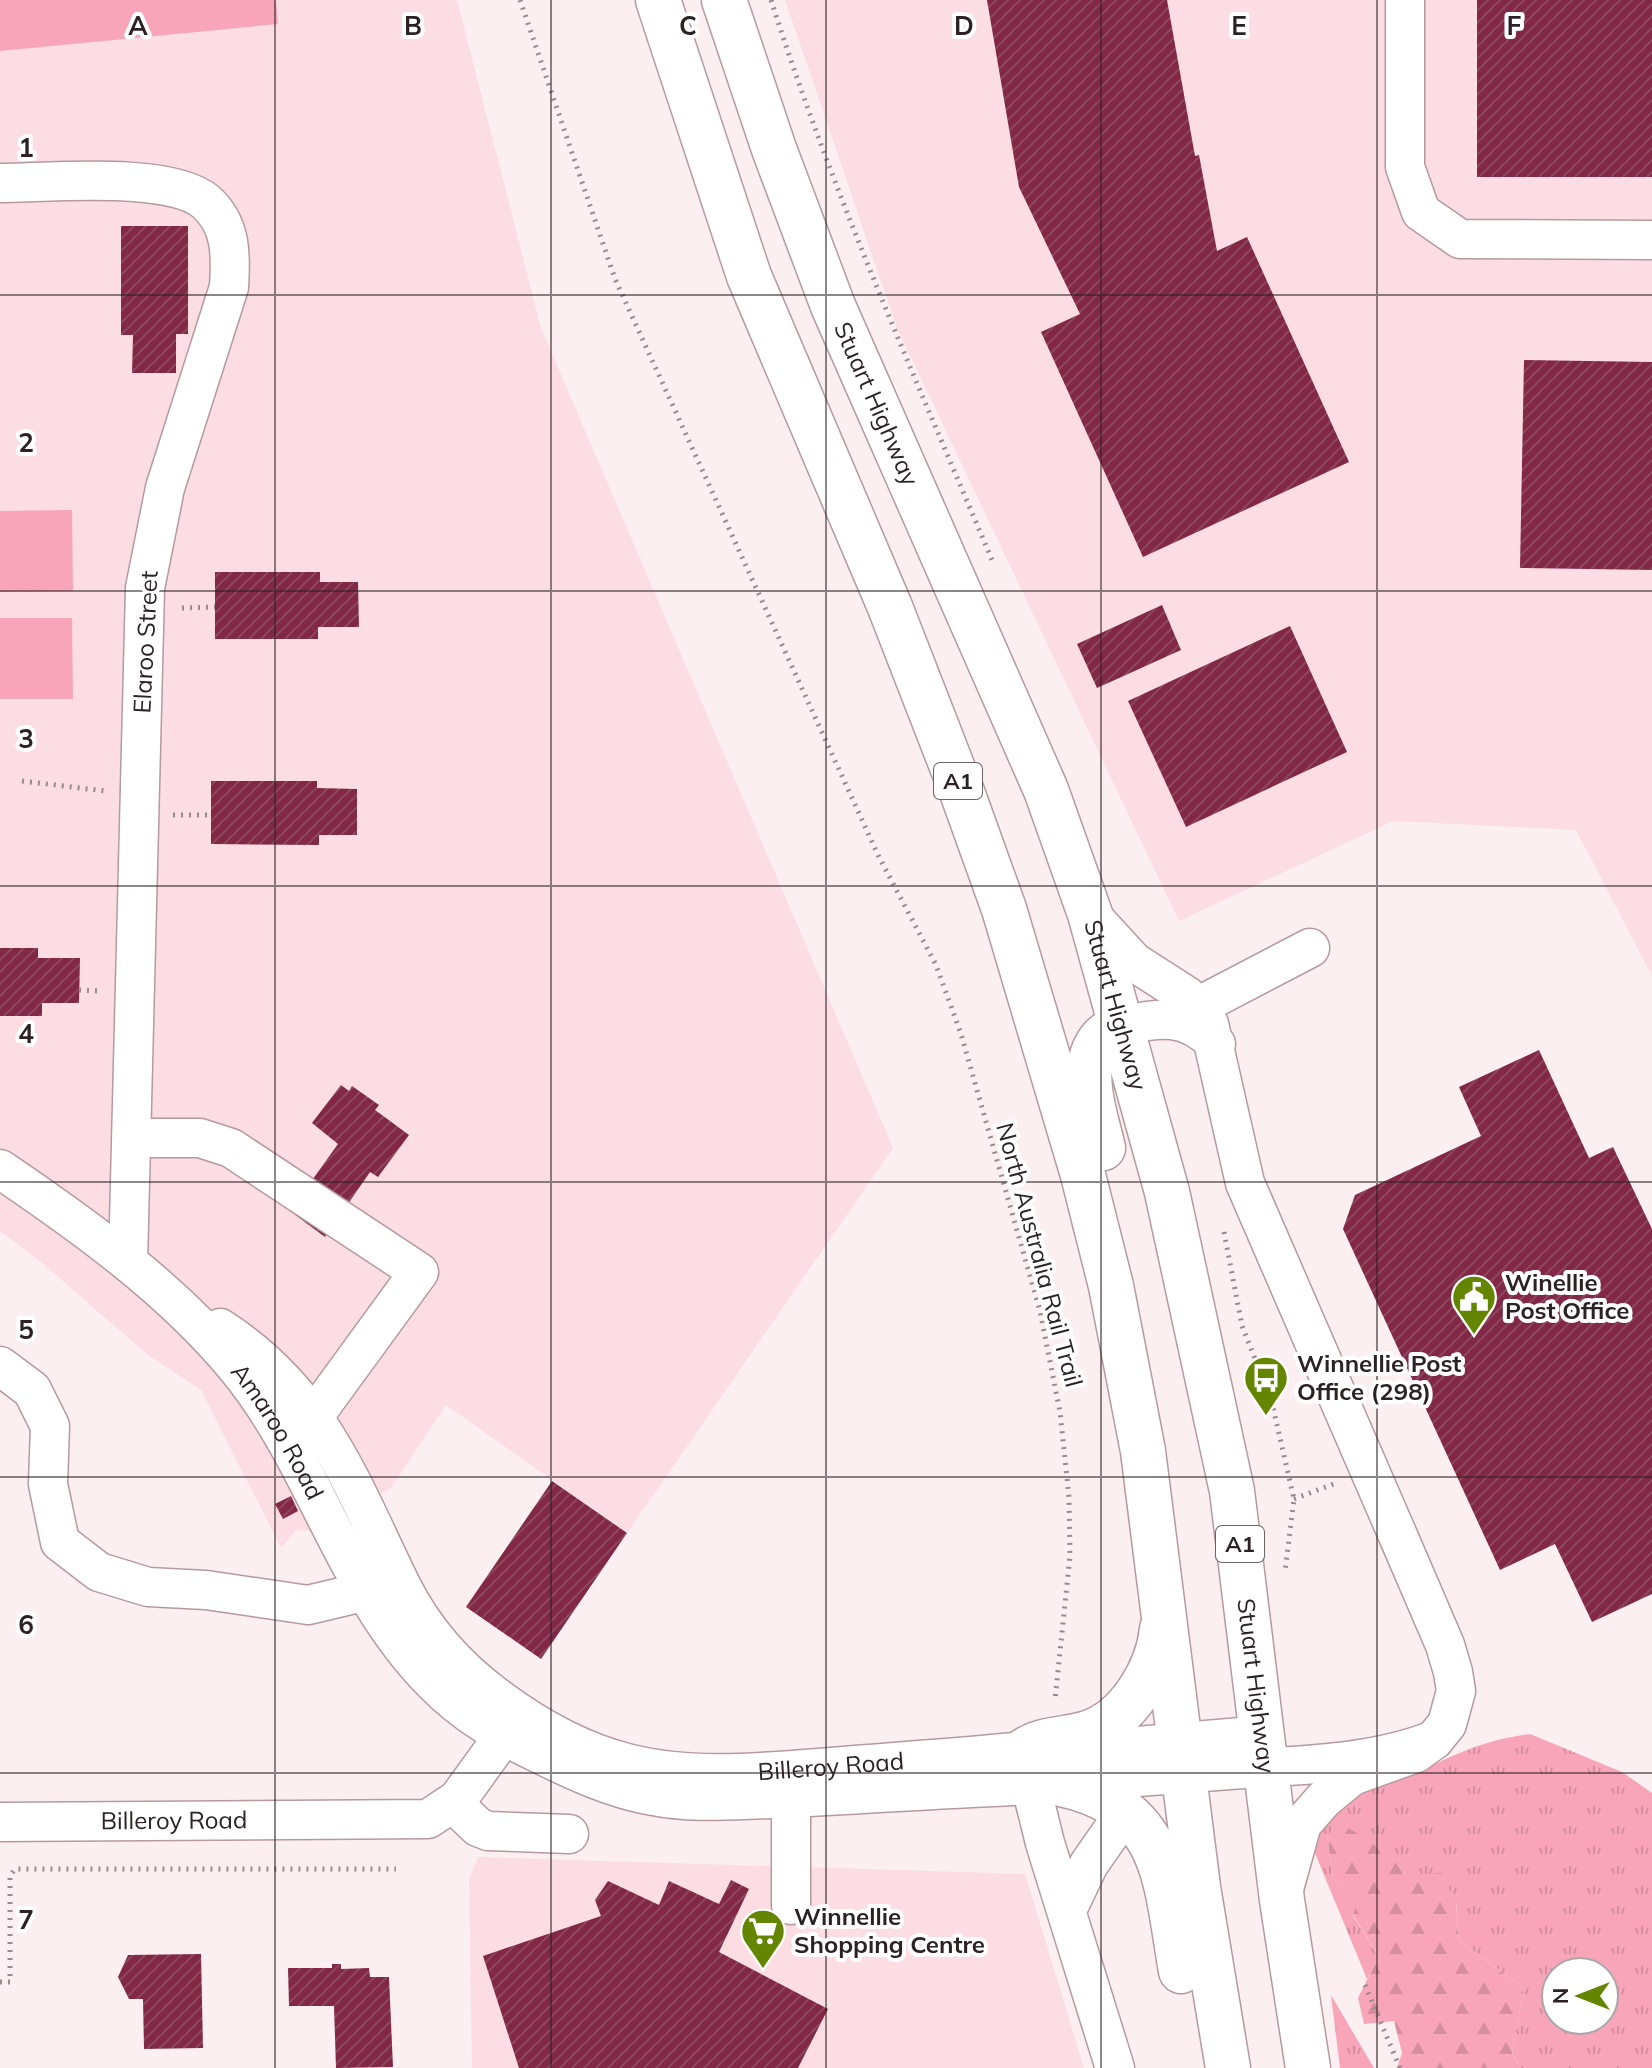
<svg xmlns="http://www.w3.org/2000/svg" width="1652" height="2068" viewBox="0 0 1652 2068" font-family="Mulish,sans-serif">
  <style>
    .built { fill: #fbdde3 }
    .grass { fill: url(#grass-tufts); fill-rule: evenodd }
    .forest { fill: url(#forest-firs) }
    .pitch { fill: #f8a5b9 }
    .building { fill: url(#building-hatch) }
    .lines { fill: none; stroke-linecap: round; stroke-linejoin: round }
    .minor-casing { stroke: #b59a9f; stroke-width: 41 }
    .highway-casing { stroke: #b59a9f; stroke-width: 47 }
    .path { stroke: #968b8d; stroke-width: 5; stroke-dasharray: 2 6; stroke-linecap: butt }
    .minor { stroke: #fff; stroke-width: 38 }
    .highway { stroke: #fff; stroke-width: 44 }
    .grid { fill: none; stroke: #2c2224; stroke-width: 2; stroke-opacity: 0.55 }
    .labels { text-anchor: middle; stroke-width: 8; stroke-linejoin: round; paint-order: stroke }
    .shield { fill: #fff; stroke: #6b6466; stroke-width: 2 }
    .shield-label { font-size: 22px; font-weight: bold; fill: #2c2224 }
    .street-label { font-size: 24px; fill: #2c2224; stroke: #fff }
    .poi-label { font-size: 24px; font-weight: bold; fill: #2c2224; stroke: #fff; text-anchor: start }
    .grid-label { font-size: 26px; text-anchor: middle; font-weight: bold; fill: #2c2224; stroke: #fff; stroke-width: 8; stroke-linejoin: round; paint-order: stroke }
  </style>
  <defs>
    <pattern id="grass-tufts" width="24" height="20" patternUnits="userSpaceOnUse" patternTransform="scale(2)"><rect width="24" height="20" fill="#f8a5b9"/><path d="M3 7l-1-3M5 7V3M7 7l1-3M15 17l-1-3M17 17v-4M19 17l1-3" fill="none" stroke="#d58e9f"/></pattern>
    <pattern id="forest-firs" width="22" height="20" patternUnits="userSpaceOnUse" patternTransform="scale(2)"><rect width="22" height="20" fill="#f8a5b9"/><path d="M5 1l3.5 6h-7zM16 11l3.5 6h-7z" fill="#d58e9f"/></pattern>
    <pattern id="building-hatch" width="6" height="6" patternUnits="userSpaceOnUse" patternTransform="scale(2)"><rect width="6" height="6" fill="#822746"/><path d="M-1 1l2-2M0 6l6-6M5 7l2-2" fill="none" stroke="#8e455e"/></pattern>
  </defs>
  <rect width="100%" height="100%" fill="#fbeff2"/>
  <path class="built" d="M 0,0 L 457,0 L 541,328 L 893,1148 L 627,1533 L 446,1405 L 391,1488 L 315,1531 L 296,1530 L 281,1548 L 201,1390 L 148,1355 L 41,1262 L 0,1231 Z
    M 785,0 L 1652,0 L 1652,976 L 1576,830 L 1393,821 L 1179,921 L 897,328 Z
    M 478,1857 L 1025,1874 L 1084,2068 L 472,2068 L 469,1880 Z"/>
  <path class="grass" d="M 1530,1734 L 1622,1772 L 1652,1793 L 1652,2068 L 1521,2068 L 1512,2053 L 1524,1988 L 1459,1941 L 1456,1903 L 1405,1876 L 1392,1857 L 1327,1836 L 1333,1878 L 1358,1903 L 1353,1916 L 1379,1956 L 1367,1979 L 1312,1846 C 1317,1834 1321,1816 1329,1806 C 1345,1786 1380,1787 1403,1778 C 1451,1758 1476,1741 1530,1734 ZM 1556,1972 L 1604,1972 L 1604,2020 L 1556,2020 Z
    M 1331,1995 L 1374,2068 L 1340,2068 Z"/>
  <path class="forest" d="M 1340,1822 L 1392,1857 L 1405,1876 L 1442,1873 L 1456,1903 L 1459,1941 L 1524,1988 L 1512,2053 L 1521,2068 L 1397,2068 L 1402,2053 L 1394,2021 L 1364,2024 L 1358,1998 L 1379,1956 L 1353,1915 L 1357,1903 L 1333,1878 L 1327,1836 Z"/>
  <path class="pitch" d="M 0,0 L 276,0 L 278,24 L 0,51 Z
    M 72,510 L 73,591 L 0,592 L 0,511 Z
    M 0,618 L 72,618 L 73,699 L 0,699 Z"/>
  <path class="building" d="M 987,0 L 1167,0 L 1195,156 L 1199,155 L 1217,251 L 1247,237 L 1349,462 L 1143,557 L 1041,332 L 1080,314 L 1019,187 Z
    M 1477,0 L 1652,0 L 1652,177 L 1477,177 Z
    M 121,226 L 188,226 L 188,334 L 176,334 L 176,373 L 132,373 L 133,335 L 121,335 Z
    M 1524,360 L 1652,362 L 1652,570 L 1520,568 Z
    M 215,572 L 320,572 L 320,582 L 358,582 L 359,627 L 318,627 L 318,639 L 215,639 Z
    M 1162,605 L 1181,650 L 1097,688 L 1077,644 Z
    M 1290,626 L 1347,752 L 1186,827 L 1128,701 Z
    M 211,781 L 317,781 L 317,788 L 357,789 L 357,835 L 319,835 L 319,845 L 211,844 Z
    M 0,948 L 38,948 L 38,958 L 80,958 L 79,1003 L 42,1003 L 42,1016 L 0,1016 Z
    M 1539,1050 L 1589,1158 L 1613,1147 L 1652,1229 L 1652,1594 L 1592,1622 L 1555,1544 L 1500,1570 L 1343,1229 L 1355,1195 L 1481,1136 L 1459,1087 Z
    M 341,1085 L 349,1091 L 352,1086 L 379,1105 L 375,1110 L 409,1135 L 378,1177 L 370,1172 L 325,1237 L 290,1211 L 338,1144 L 312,1123 Z
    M 552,1481 L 627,1533 L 541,1659 L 466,1607 Z
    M 291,1496 L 298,1511 L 283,1519 L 275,1504 Z
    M 731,1880 L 749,1889 L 719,1952 L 828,2009 L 798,2068 L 519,2068 L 483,1956 L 601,1916 L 595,1900 L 608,1881 L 659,1905 L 669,1881 L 719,1904 Z
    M 201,1954 L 203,2048 L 144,2049 L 143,1999 L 129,1999 L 118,1977 L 128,1955 Z
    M 332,1964 L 341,1964 L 341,1969 L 369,1968 L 370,1977 L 389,1977 L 393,2067 L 336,2068 L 334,2006 L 289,2006 L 288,1968 L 332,1968 Z"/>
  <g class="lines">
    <g class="minor-casing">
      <g id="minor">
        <path d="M 1405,0 L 1405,167 L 1421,212 L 1460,239 L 1652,240"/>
        <path d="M 0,183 C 48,183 170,171 206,202 C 232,225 231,256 229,287 L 165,488 L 145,588 L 128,1262"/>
        <path d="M 1090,914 L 1134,962 L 1187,996 L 1209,1024 L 1245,1183 L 1402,1545 L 1445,1645 L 1453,1672 L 1456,1691 L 1447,1724 L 1434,1740 L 1416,1753 L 1352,1776 L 1324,1799 L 1302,1824 L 1284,1889"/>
        <path d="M 1199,1006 L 1310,948"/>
        <path d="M 1120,1026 C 1159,1018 1186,1012 1216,1044"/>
        <path d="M 133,1138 L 200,1138 L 231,1148 L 419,1272 L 314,1416"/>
        <path id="s1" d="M 0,1169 C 84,1226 172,1289 237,1368 C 316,1464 345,1594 433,1682 C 464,1714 500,1735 540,1754 C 576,1772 613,1789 653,1796 C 692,1804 733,1800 773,1799 C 839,1796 905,1791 972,1788 C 1058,1785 1144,1776 1230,1770 C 1297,1765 1371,1765 1434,1740"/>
        <path id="s2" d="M 220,1328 C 321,1393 351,1483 401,1585 C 424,1631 457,1668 498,1698 C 537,1727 580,1751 627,1763 C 697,1781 772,1771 844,1766 C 904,1761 964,1757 1024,1751 L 1056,1753 L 1264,1735"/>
        <path d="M 0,1366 L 32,1390 L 50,1426 L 48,1484 L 60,1542 L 99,1572 L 148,1587 L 206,1590 L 308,1605 L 367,1591"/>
        <path d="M 1025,1762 L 1045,1843 L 1115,2068"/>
        <path d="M 786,1773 L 791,1809 L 791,1905"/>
        <path d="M 453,1803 L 478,1827 L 488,1831 L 569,1834"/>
        <path id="s3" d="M 0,1822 L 428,1819 L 458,1799 L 518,1716"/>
        <path d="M 1067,1910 L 1089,1864 L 1126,1811"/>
      </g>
    </g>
    <g class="highway-casing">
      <g id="highway">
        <path d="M 658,0 L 749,276 L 890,607 L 962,792 L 1004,909 L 1083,1175 L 1111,1286 L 1143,1451 L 1198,1887 L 1228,2068"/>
        <path id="s4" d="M 724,0 L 774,149 L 833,306 L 1046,790 L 1090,914 L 1167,1192 L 1232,1491 L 1282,1900 L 1308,2068"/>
        <path d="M 1103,1148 C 1094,1109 1070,1046 1120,1026"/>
        <path d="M 1024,1751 C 1040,1738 1065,1740 1084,1734 C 1127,1723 1158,1670 1162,1629"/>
        <path d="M 1061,1784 C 1168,1807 1165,1880 1181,1971"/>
      </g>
    </g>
    <path class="path" d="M 520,0 L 615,279 L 878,855 L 936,965 L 961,1034 L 1040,1311 L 1060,1412 L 1069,1497 L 1070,1556 L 1055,1700
      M 771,0 C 832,192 914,375 992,560
      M 182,608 L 215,607
      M 22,781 L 105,791
      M 173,815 L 211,815
      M 79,990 L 99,991
      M 1224,1232 L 1242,1326 L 1271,1399 L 1294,1499 L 1285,1571
      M 1294,1499 L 1336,1483
      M 0,1982 L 10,1982 L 10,1876 L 15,1869 L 396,1869
      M 1365,1985 L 1400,2068"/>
    <use href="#minor" class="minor"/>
    <use href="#highway" class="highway"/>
  </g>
  <path class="grid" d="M 275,0 L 275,2068M 551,0 L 551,2068M 826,0 L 826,2068M 1101,0 L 1101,2068M 1377,0 L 1377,2068M 0,295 L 1652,295M 0,591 L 1652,591M 0,886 L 1652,886M 0,1182 L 1652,1182M 0,1477 L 1652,1477M 0,1773 L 1652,1773"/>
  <defs>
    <g id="civic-pin" transform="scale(2.3)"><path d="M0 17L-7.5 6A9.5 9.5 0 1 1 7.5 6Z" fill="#638500" stroke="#fff"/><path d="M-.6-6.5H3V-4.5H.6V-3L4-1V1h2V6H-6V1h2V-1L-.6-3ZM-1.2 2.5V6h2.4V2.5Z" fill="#fff"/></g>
    <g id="bus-pin" transform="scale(2.3)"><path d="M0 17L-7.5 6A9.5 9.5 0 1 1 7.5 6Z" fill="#638500" stroke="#fff"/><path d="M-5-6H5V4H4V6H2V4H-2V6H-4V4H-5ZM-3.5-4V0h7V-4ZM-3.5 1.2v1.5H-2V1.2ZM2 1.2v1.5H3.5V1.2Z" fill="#fff"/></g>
    <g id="supermarket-pin" transform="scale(2.3)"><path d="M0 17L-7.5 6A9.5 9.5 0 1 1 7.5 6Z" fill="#638500" stroke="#fff"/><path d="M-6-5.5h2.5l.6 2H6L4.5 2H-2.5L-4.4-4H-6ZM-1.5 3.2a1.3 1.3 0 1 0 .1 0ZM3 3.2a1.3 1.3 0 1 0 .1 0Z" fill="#fff"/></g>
  </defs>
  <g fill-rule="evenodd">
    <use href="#civic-pin" x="1474" y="1297"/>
    <use href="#bus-pin" x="1266" y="1378"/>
    <use href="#supermarket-pin" x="763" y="1931"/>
  </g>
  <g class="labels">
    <g class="shield">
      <rect x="934" y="763" width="48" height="36" rx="6"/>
      <rect x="1216" y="1526" width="48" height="36" rx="6"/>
    </g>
    <g class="shield-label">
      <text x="958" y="789">A1</text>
      <text x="1240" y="1552">A1</text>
    </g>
    <g class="street-label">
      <text dy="8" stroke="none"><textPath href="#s4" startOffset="432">Stuart Highway</textPath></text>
      <text transform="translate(146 642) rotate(-87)" y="8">Elaroo Street</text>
      <text dy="8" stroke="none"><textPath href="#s4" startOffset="1080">Stuart Highway</textPath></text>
      <text transform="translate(1039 1255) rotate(75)" y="8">North Australia Rail Trail</text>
      <text dy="8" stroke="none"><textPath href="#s1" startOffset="386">Amaroo Road</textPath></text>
      <text dy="8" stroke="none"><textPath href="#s4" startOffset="1776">Stuart Highway</textPath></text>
      <text dy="8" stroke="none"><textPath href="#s2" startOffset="820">Billeroy Road</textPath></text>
      <text dy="8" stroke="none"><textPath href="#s3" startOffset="174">Billeroy Road</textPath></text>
    </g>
    <g class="poi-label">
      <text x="1505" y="1291">Winellie<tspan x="1505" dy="28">Post Office</tspan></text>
      <text x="1297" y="1372">Winnellie Post<tspan x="1297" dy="28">Office (298)</tspan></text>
      <text x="794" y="1925">Winnellie<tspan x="794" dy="28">Shopping Centre</tspan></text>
    </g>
  </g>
  <g class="grid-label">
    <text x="138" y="35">A</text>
    <text x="413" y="35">B</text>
    <text x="688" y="35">C</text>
    <text x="964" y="35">D</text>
    <text x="1239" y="35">E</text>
    <text x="1514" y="35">F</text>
    <text x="26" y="157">1</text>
    <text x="26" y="452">2</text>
    <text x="26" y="748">3</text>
    <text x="26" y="1043">4</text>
    <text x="26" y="1339">5</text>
    <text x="26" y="1634">6</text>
    <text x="26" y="1929">7</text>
  </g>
  <g transform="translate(1580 1996) rotate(270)"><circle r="38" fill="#ffffff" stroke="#aba7a7" stroke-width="2"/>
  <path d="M0-6L14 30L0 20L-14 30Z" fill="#638500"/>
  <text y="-12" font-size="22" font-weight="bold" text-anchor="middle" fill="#2c2224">N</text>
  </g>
</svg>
